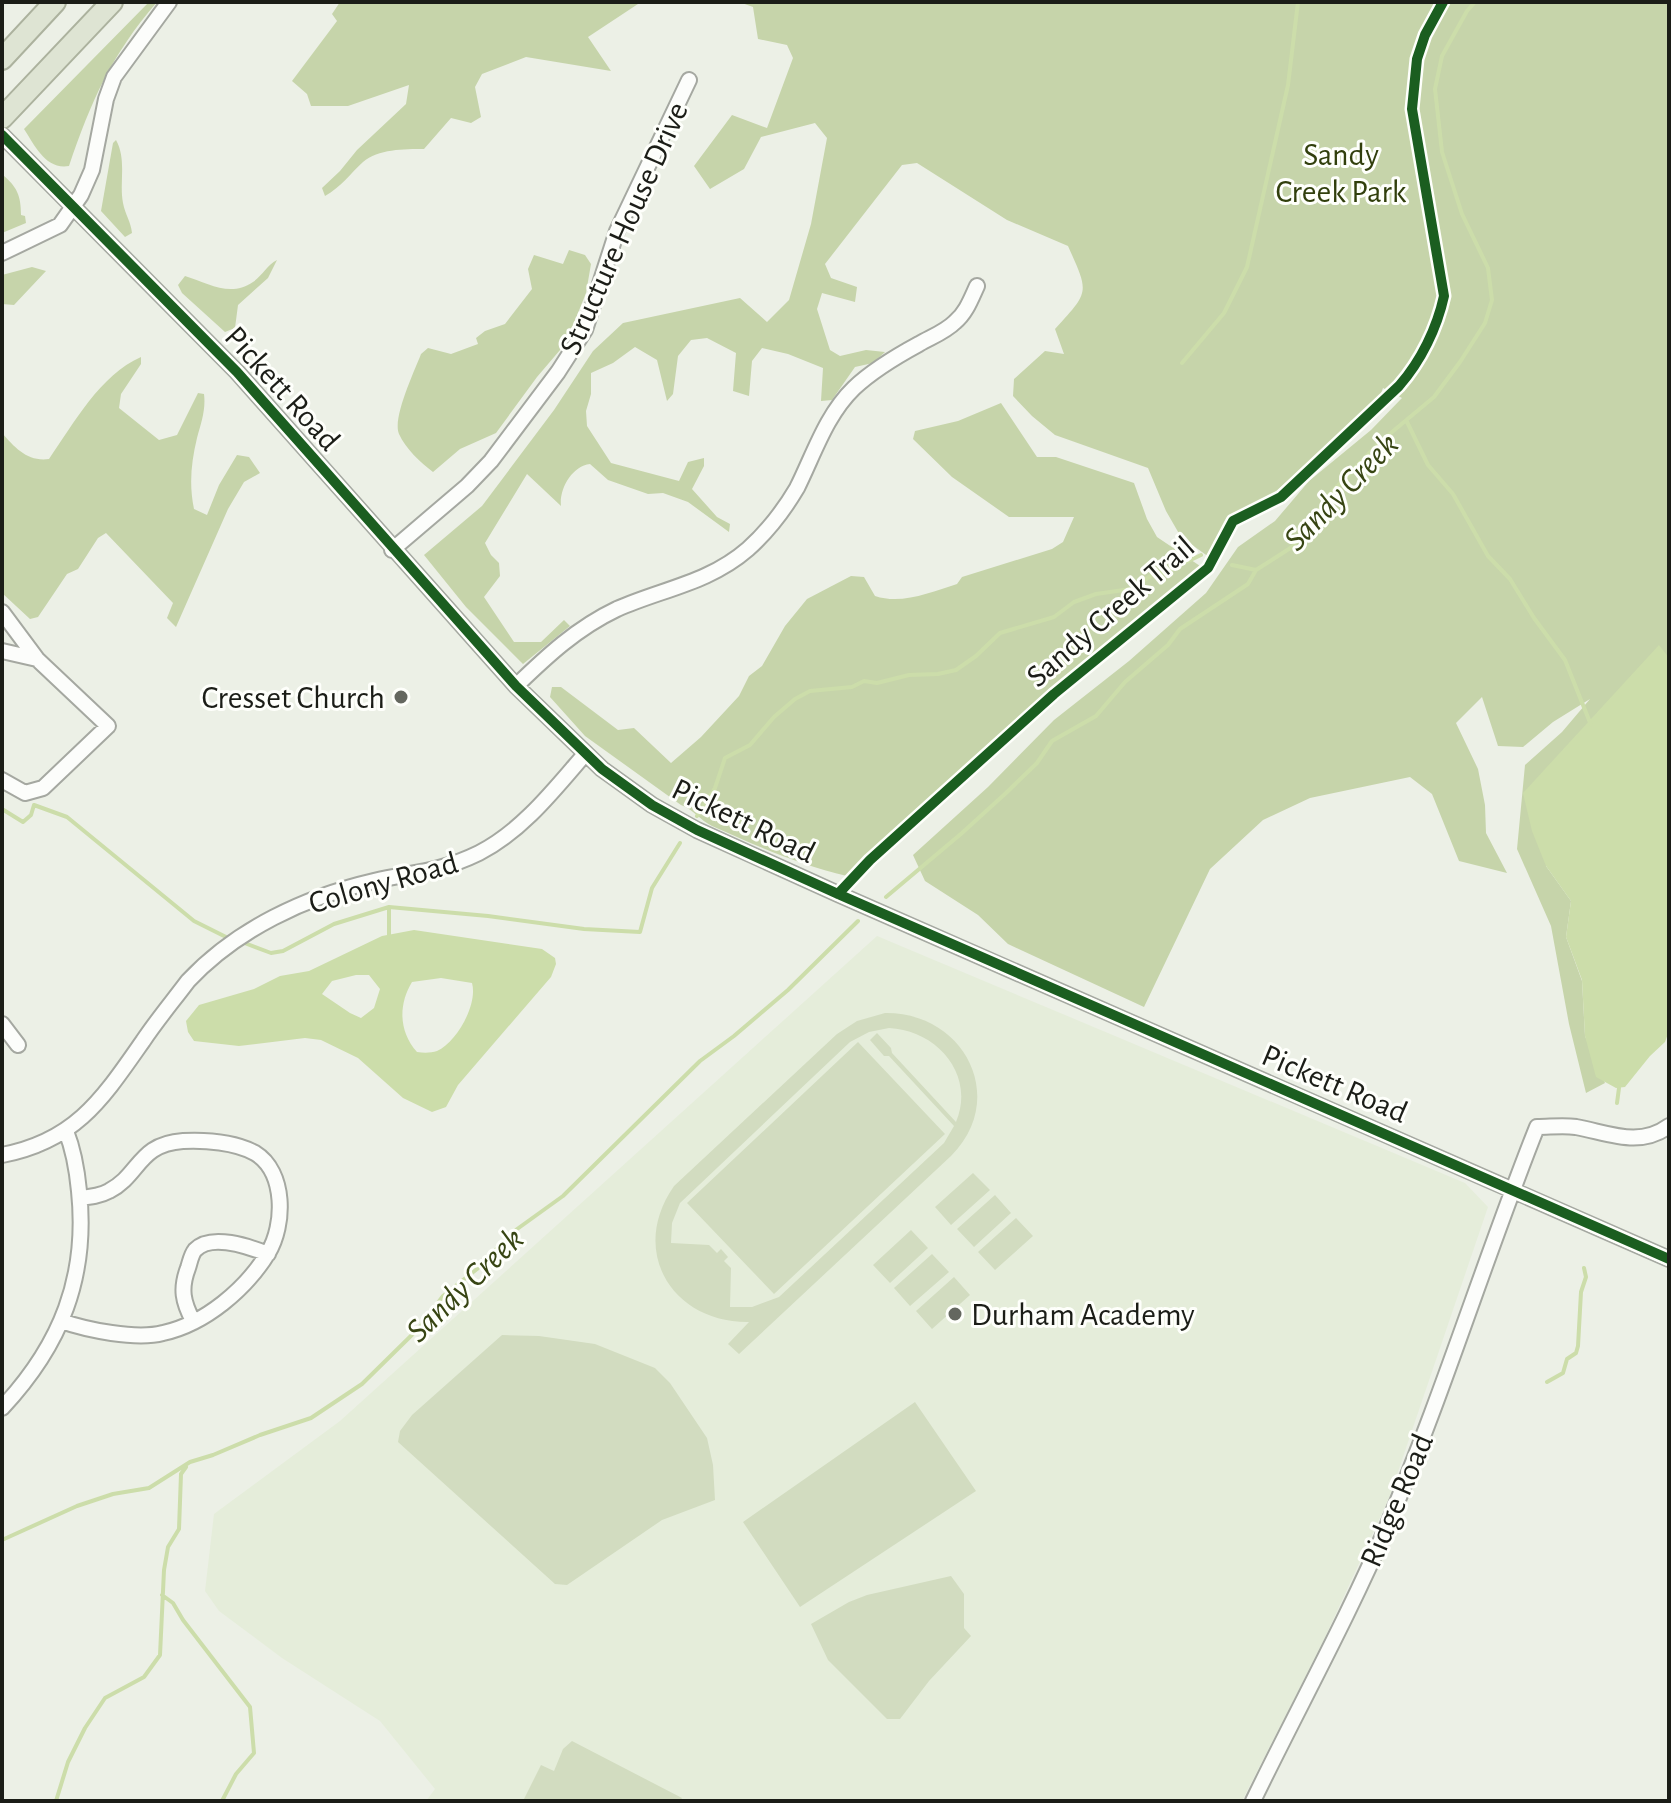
<svg xmlns="http://www.w3.org/2000/svg" width="1671" height="1803" viewBox="0 0 1671 1803" font-family="'Alegreya Sans',sans-serif">
  <style>
    .built { fill: #e5edda }
    .green { fill: #d2dcc0; fill-rule: evenodd }
    .forest { fill: #c6d4aa }
    .water { fill: #cda; fill-rule: evenodd }
    .lines { fill: none; stroke-linecap: round; stroke-linejoin: round }
    .stream { stroke: #cda; stroke-width: 4 }
    .minor-casing { stroke: #a5a8a1; stroke-width: 18 }
    .highway-casing { stroke: #acb29e; stroke-width: 24 }
    .minor { stroke: #fcfdfb; stroke-width: 14 }
    .highway { stroke: #dee4d3; stroke-width: 20 }
    .cycleway-casing { stroke: #fefffb; stroke-width: 15 }
    .cycleway { stroke: #1b5e20; stroke-width: 10 }
    .poi-dot { fill: #64675f; stroke: #fefffb; stroke-width: 3 }
    .labels { text-anchor: middle; stroke-width: 6; stroke-linejoin: round; paint-order: stroke }
    .park-label { font-size: 32px; fill: #313f0c; stroke: #fefffb }
    .street-label { font-size: 32px; fill: #1b1d17; stroke: #fefffb }
    .poi-label { font-size: 32px; fill: #1b1d17; stroke: #fefffb; text-anchor: end }
    .water-label { font-size: 34px; font-style: italic; fill: #374513; stroke: #fefffb }
  </style>
  <rect width="100%" height="100%" fill="#ecf0e6"/>
  <path class="built" d="M 877,936 L 1465,1183 L 1488,1207 L 1389,1498 L 1322,1644 L 1242,1801 L 426,1801 L 435,1789 L 380,1721 L 282,1658 L 219,1611 L 205,1591 L 214,1514 L 340,1421 Z"/>
  <path class="green" d="M 885,1013 C 964,1012 1009,1098 951,1156 L 739,1354 L 728,1344 L 749,1322 C 673,1323 628,1252 674,1186 L 837,1034 L 857,1021 ZM 889,1028 C 936,1030 976,1074 956,1122 L 892,1053 L 891,1048 L 877,1033 L 870,1040 L 884,1056 L 889,1056 L 954,1126 L 944,1143 L 779,1297 L 752,1307 L 730,1307 L 731,1268 L 724,1261 L 728,1257 L 721,1249 L 717,1253 L 709,1245 L 671,1243 L 672,1223 L 680,1203 L 850,1042 L 869,1032 Z
    M 858,1042 L 945,1134 L 774,1294 L 687,1203 Z
    M 973,1173 L 990,1190 L 951,1225 L 935,1207 Z
    M 995,1195 L 1011,1213 L 974,1247 L 957,1229 Z
    M 1016,1218 L 1033,1236 L 995,1270 L 978,1252 Z
    M 911,1230 L 928,1248 L 890,1283 L 873,1265 Z
    M 932,1254 L 949,1272 L 910,1306 L 894,1288 Z
    M 954,1277 L 970,1295 L 932,1329 L 916,1311 Z
    M 502,1335 L 539,1336 L 595,1344 L 655,1368 L 670,1383 L 707,1438 L 713,1465 L 715,1500 L 662,1520 L 567,1585 L 555,1584 L 398,1442 L 400,1431 L 412,1415 Z
    M 915,1402 L 976,1491 L 800,1607 L 743,1522 Z
    M 951,1576 L 964,1594 L 964,1628 L 971,1636 L 929,1681 L 900,1719 L 887,1719 L 828,1660 L 811,1624 L 849,1602 L 867,1595 Z
    M 572,1741 L 682,1798 L 680,1801 L 523,1801 L 541,1765 L 554,1771 L 563,1749 Z"/>
  <path class="forest" d="M 149,2 L 157,2 C 112,54 91,101 69,166 C 46,170 35,146 24,129 Z
    M 340,2 L 641,2 L 588,37 L 611,71 L 526,57 L 482,74 L 475,87 L 481,117 L 471,123 L 451,118 L 424,149 C 404,149 378,149 363,162 C 350,174 341,187 325,196 L 322,188 L 340,171 L 357,150 L 406,104 L 409,85 L 348,106 L 311,106 L 307,94 L 292,81 L 337,21 L 332,14 Z
    M 739,2 L 1669,2 L 1669,659 L 1546,866 L 1571,901 L 1566,937 L 1582,981 L 1585,1036 L 1605,1083 L 1586,1093 L 1569,1024 L 1551,926 L 1517,849 L 1525,765 L 1562,732 L 1590,699 L 1553,722 L 1523,747 L 1498,746 L 1482,697 L 1456,723 L 1478,769 L 1485,805 L 1486,833 L 1507,873 L 1459,861 L 1432,794 L 1410,777 L 1310,798 L 1263,820 L 1210,869 L 1144,1007 L 1008,944 L 978,915 L 925,881 L 913,855 L 988,787 L 1054,720 L 1129,661 L 1206,593 L 1238,547 L 1275,521 L 1309,481 L 1371,430 L 1402,398 L 1383,388 L 1380,396 L 1270,497 L 1238,512 L 1214,541 L 1209,557 L 1181,537 L 1166,511 L 1148,468 L 1055,435 L 1032,416 L 1013,396 L 1014,379 L 1045,351 L 1064,354 L 1055,329 C 1090,291 1089,293 1068,246 L 1007,220 L 917,163 L 902,165 L 825,264 L 831,278 L 857,287 L 855,302 L 822,293 L 817,309 L 830,350 L 840,356 L 866,350 L 885,352 L 873,363 L 855,367 L 832,400 L 821,401 L 823,368 L 788,354 L 762,348 L 752,361 L 749,396 L 733,391 L 736,353 L 707,338 L 691,340 L 678,356 L 673,394 L 667,401 L 657,360 L 635,347 L 613,363 L 591,373 L 591,394 L 586,411 L 587,426 L 611,463 L 679,481 L 688,462 L 704,458 L 704,466 L 692,489 L 717,517 L 730,524 L 729,532 L 688,502 L 663,493 L 648,494 L 608,480 L 590,464 C 572,466 559,489 561,506 L 527,474 L 485,543 L 491,555 L 499,563 L 500,576 L 484,597 L 514,642 L 541,642 L 564,620 L 570,626 L 523,664 L 466,607 L 424,555 L 482,506 L 554,410 L 593,351 L 623,323 L 740,298 L 767,322 L 789,300 L 811,224 L 827,138 L 815,123 L 761,137 L 744,169 L 710,189 L 694,166 L 732,115 L 767,128 L 793,58 L 787,45 L 758,39 L 753,7 Z
    M 116,140 C 127,160 119,182 123,203 C 125,214 131,222 132,233 L 125,237 L 101,211 L 113,143 Z
    M 2,174 C 17,187 21,195 21,215 L 25,216 L 26,223 L 2,233 Z
    M 569,250 L 585,255 L 591,264 L 586,293 L 566,343 L 537,377 L 496,433 L 460,449 L 433,472 C 421,463 405,448 399,434 C 392,418 415,370 421,354 L 428,348 L 451,354 L 478,344 L 476,338 L 485,331 L 505,324 L 532,289 L 528,269 L 534,255 L 563,264 Z
    M 277,260 L 268,278 L 238,305 L 235,328 L 225,332 L 182,293 L 178,285 L 185,276 C 208,283 230,298 253,282 C 262,276 267,265 277,260 Z
    M 32,267 L 46,271 L 14,305 L 2,304 L 2,275 Z
    M 141,357 L 141,364 L 121,394 L 119,408 L 159,440 L 177,435 L 198,393 L 204,394 C 206,410 201,423 197,438 C 191,463 189,485 194,509 L 207,515 L 219,485 L 237,455 L 249,457 L 260,473 L 244,482 L 228,509 L 176,627 L 167,618 L 173,603 L 106,533 L 98,538 L 78,569 L 67,574 L 38,617 L 30,619 L 2,593 L 2,433 C 15,448 28,462 49,459 C 74,423 100,375 141,357 Z
    M 1001,403 L 1037,457 L 1056,457 L 1134,483 L 1147,519 L 1157,537 L 1203,568 L 1052,688 L 877,845 L 847,876 C 799,865 757,846 712,826 C 700,820 694,810 681,805 L 585,736 L 550,697 L 552,687 L 561,687 L 618,730 L 634,728 L 671,763 L 701,737 L 739,696 L 749,676 L 762,666 L 785,626 L 807,599 L 851,576 L 864,577 L 875,596 C 902,605 931,592 957,584 L 962,577 L 1052,549 L 1063,542 L 1074,517 L 1009,517 L 952,477 L 913,439 L 915,431 L 958,421 Z"/>
  <path class="water" d="M 1659,645 L 1669,658 L 1669,1031 L 1665,1042 L 1650,1056 L 1625,1087 L 1616,1088 L 1596,1077 L 1585,1036 L 1582,980 L 1566,937 L 1571,901 L 1546,866 L 1532,831 L 1523,793 Z
    M 414,930 L 542,949 L 555,958 L 556,964 L 551,977 L 458,1085 L 446,1107 L 432,1112 L 403,1098 L 358,1058 L 321,1040 L 305,1038 L 239,1046 L 194,1041 L 188,1032 L 186,1021 L 199,1005 L 254,989 L 280,976 L 309,971 L 382,936 ZM 356,975 L 369,975 L 380,989 L 374,1008 L 361,1018 L 350,1013 L 322,994 L 332,981 ZM 441,978 L 472,983 C 478,1004 457,1042 437,1051 C 431,1053 424,1053 417,1052 C 399,1032 398,1005 412,982 Z"/>
  <g class="lines">
    <path class="stream" d="M 1182,363 L 1224,313 L 1247,267 L 1288,85 L 1298,2
      M 1407,422 L 1428,465 L 1453,494 L 1488,556 L 1510,579 L 1534,618 L 1565,660 L 1591,725
      M 1232,565 L 1256,570
      M 2,809 L 23,822 L 31,815 L 34,805 L 67,817 L 194,921 L 230,939
      M 697,816 L 715,788 L 725,758 L 750,745 L 774,717 L 795,699 L 810,691 L 852,687 L 864,681 L 877,683 L 909,675 L 938,674 L 956,670 L 976,656 L 1000,633 L 1054,617 L 1074,602 L 1096,594 L 1131,589 L 1155,573 L 1163,573 L 1201,555
      M 886,897 L 962,833 L 1006,793 L 1037,763 L 1052,741 L 1096,716 L 1125,682 L 1168,645 L 1180,629 L 1248,584 L 1256,570 L 1292,547 L 1313,523 L 1325,499 L 1380,442 L 1434,397 L 1460,362 L 1485,323 L 1492,300 L 1488,268 L 1462,214 L 1442,152 L 1435,89 L 1442,56 L 1467,11 L 1475,2
      M 389,937 L 389,907
      M 242,942 L 271,953 L 283,951 L 334,924 L 389,907 L 488,916 L 584,929 L 640,932 L 652,888 L 680,843
      M 1617,1103 L 1619,1088
      M 1547,1382 L 1563,1373 L 1567,1359 L 1576,1353 L 1578,1346 L 1581,1292 L 1586,1277 L 1584,1268
      M 2,1540 L 77,1506 L 113,1494 L 149,1488 L 190,1462 L 213,1455 L 260,1435 L 311,1418 L 362,1384 L 420,1327 L 443,1296 L 477,1269 L 513,1232 L 563,1196 L 700,1061 L 734,1036 L 788,990 L 858,921
      M 162,1595 L 173,1603 L 183,1620 L 250,1707 L 254,1753 L 236,1774 L 222,1801
      M 56,1801 L 68,1762 L 85,1728 L 105,1698 L 144,1677 L 160,1655 L 164,1570 L 168,1547 L 179,1529 L 181,1474 L 186,1467"/>
    <g class="minor-casing">
      <path id="minor" d="M 2,135 L 237,372 L 516,686 L 602,769 L 652,805 L 697,830 L 838,894 L 1669,1259
        M 2,253 L 60,225 L 81,195 L 92,170 L 106,99 L 114,77 L 169,2
        M 392,550 L 467,486 L 491,461 L 558,372 L 585,330 L 617,231 L 689,80
        M 2,612 L 37,659 L 108,726 L 43,788 L 25,793 L 2,780
        M 2,651 L 37,659
        M 516,686 C 547,656 577,628 617,609 C 662,589 709,583 748,549 C 767,532 784,510 797,488 C 814,454 826,415 854,388 C 873,370 895,357 919,344 C 931,337 945,332 955,322 C 966,313 971,299 977,286
        M 2,1024 L 18,1045
        M 2,1155 C 76,1141 103,1098 143,1041 C 157,1020 173,1001 188,981 C 237,929 305,897 374,881 C 414,872 440,872 479,853 C 522,831 554,790 585,754
        M 61,1321 C 87,1330 136,1340 163,1333 C 205,1324 246,1289 268,1253 C 285,1225 286,1172 255,1153 C 235,1142 205,1140 183,1141 C 138,1144 140,1175 109,1191 C 100,1196 90,1197 80,1198
        M 193,1321 C 183,1302 180,1289 188,1268 C 190,1262 191,1255 195,1250 C 211,1233 250,1247 268,1254
        M 2,1408 C 61,1345 88,1277 79,1191 C 77,1170 74,1151 66,1131
        M 1253,1801 C 1298,1708 1348,1618 1388,1524 C 1443,1394 1485,1258 1537,1127 C 1550,1127 1563,1125 1576,1127 C 1609,1133 1639,1148 1669,1126"/>
    </g>
    <g class="highway-casing">
      <path id="highway" d="M 2,59 L 55,2
        M 2,118 L 112,2"/>
    </g>
    <use href="#minor" class="minor"/>
    <use href="#highway" class="highway"/>
    <g class="cycleway-casing">
      <path id="cycleway" d="M 2,135 L 237,372 L 516,686 L 602,769 L 652,805 L 697,830 L 838,894 L 1669,1259
        M 838,894 L 870,860 L 1054,694 L 1208,568 L 1233,521 L 1281,497 L 1399,386 C 1421,361 1437,328 1444,296 L 1412,109 L 1417,59 L 1425,35 L 1443,2"/>
    </g>
    <use href="#cycleway" class="cycleway"/>
  </g>
  <g class="poi-dot">
    <circle cx="401" cy="697" r="8"/>
    <circle cx="955" cy="1314" r="8"/>
  </g>
  <g class="labels">
    <g class="park-label">
      <text x="1341" y="165">Sandy<tspan x="1341" dy="37">Creek Park</tspan></text>
    </g>
    <g class="street-label">
      <text transform="translate(623 228) rotate(-66)" y="11">Structure House Drive</text>
      <text transform="translate(283 388) rotate(48)" y="11">Pickett Road</text>
      <text transform="translate(1110 611) rotate(-41)" y="11">Sandy Creek Trail</text>
      <text transform="translate(744 820) rotate(26)" y="11">Pickett Road</text>
      <text transform="translate(383 882) rotate(-16)" y="11">Colony Road</text>
      <text transform="translate(1335 1083) rotate(23)" y="11">Pickett Road</text>
      <text transform="translate(1396 1500) rotate(-67)" y="11">Ridge Road</text>
    </g>
    <g class="poi-label">
      <text x="385" y="708">Cresset Church</text>
      <text x="971" y="1325" text-anchor="start">Durham Academy</text>
    </g>
    <g class="water-label">
      <text transform="translate(1340 491) rotate(-46)" y="12">Sandy Creek</text>
      <text transform="translate(464 1284) rotate(-44)" y="12">Sandy Creek</text>
    </g>
  </g>
  <rect width="1671" height="1803" fill="none" stroke="#1b1d17" stroke-width="8"/>
</svg>
